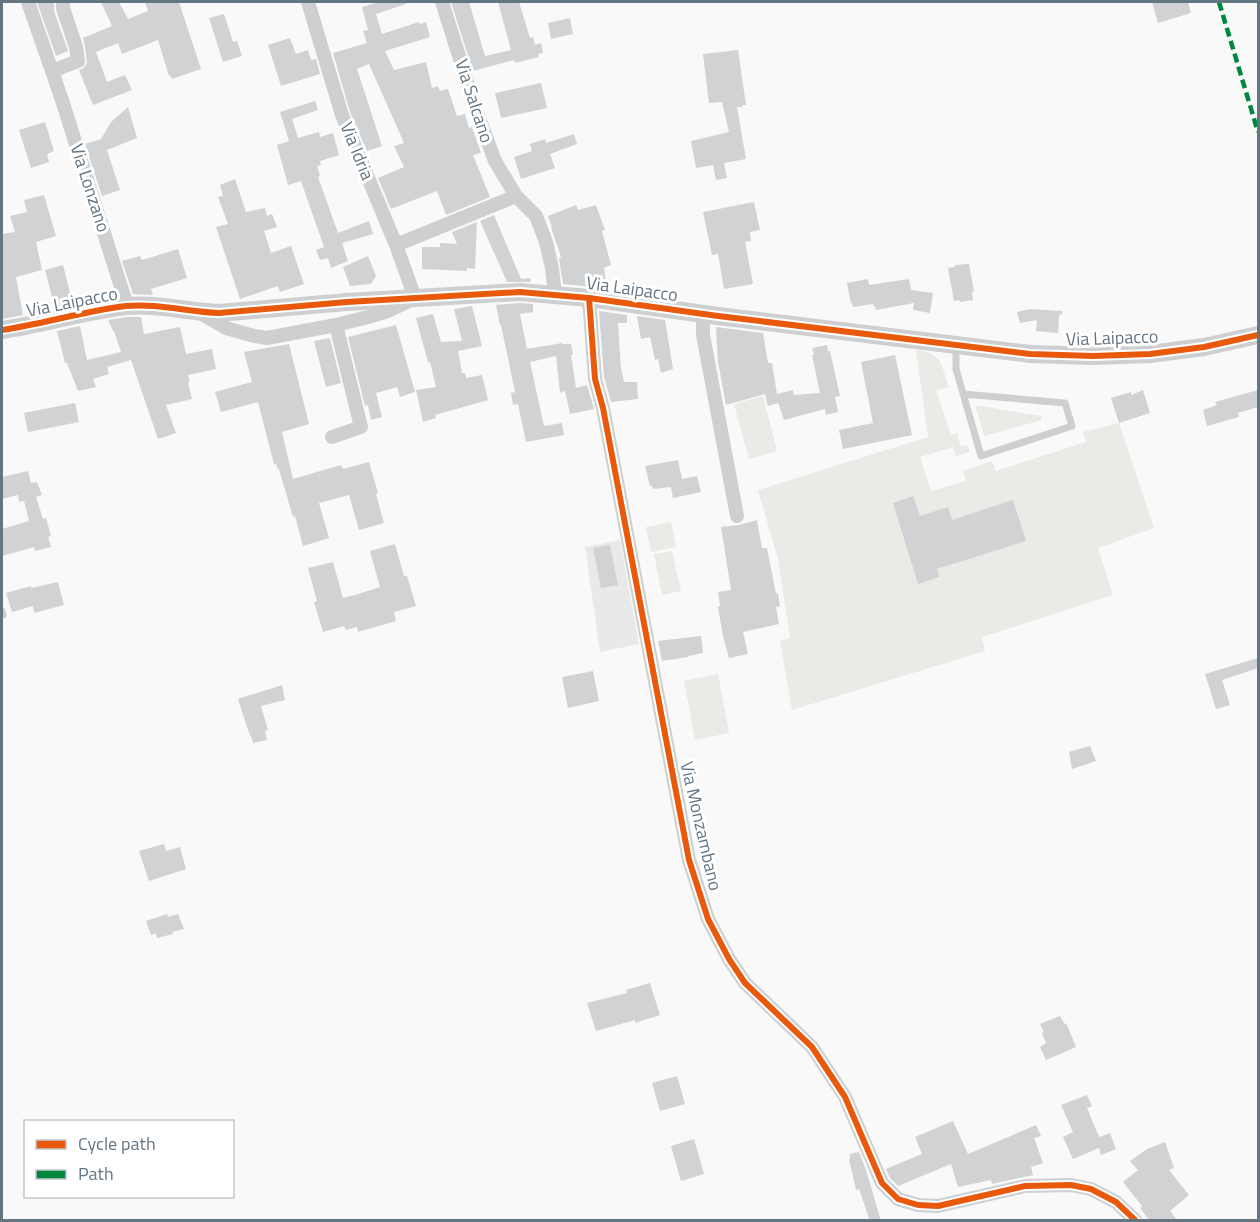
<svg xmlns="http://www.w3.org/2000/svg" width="1260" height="1222" viewBox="0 0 1260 1222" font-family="'Titillium Web',sans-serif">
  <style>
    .built { fill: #e8e9e9 }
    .green { fill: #e8ebe6 }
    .building { fill: #d0d2d3 }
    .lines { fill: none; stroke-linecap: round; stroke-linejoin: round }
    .service { stroke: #cecfd0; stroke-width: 7 }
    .minor { stroke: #cecfd0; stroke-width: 14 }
    .tertiary { stroke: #cecfd0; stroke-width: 18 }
    .quiet { stroke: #00873e; stroke-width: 4.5; stroke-dasharray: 9 4.5; stroke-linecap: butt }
    .cycleway-casing { stroke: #fff; stroke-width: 10 }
    .cycleway { stroke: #e8590c; stroke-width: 6 }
    .labels { text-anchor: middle; stroke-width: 6; stroke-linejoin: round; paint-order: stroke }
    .street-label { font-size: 18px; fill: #657683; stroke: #fff }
  </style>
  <rect width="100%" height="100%" fill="#f9f9f9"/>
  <path class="built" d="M 620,540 L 639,644 L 600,652 L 585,547 Z"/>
  <path class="green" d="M 916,350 C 943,353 941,365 949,387 L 936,390 L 951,435 L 957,433 L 961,447 L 968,445 L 970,452 L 956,456 L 953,447 L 920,457 L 931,491 L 966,481 L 963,471 L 992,461 L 996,471 L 1086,442 L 1083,432 L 1119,423 L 1154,528 L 1098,548 L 1113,595 L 982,637 L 985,651 L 792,710 L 780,641 L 790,638 L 778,559 L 758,490 L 928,437 Z
    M 763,396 L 777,451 L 749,459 L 734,404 Z
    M 975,405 L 1041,416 L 1042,420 L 984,436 Z
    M 671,522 L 676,547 L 651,552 L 646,527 Z
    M 672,551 L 681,591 L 662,595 L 654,554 Z
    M 718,674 L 729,733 L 695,740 L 684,681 Z"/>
  <path class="building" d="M 37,2 L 54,2 L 54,11 L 68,51 L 56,56 Z
    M 101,2 L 119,2 L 128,19 L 148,11 L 145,2 L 179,2 L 201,69 L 172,79 L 170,75 L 169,76 L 158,40 L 122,54 L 118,43 L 96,52 L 107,82 L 125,75 L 132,90 L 93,105 L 79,70 L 84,68 L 87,63 L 85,46 L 83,38 L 112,26 Z
    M 379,2 L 406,2 L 406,4 L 376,14 L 382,34 L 419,22 L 420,24 L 426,22 L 430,37 L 385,51 L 394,70 L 426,62 L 432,88 L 438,86 L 440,91 L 448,89 L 457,116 L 465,114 L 469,128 L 472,127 L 481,153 L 473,155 L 490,197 L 446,215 L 437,191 L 391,209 L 378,178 L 404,167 L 394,146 L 404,143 L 369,64 L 357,69 L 382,146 L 367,151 L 350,112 L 333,53 L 367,43 L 363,31 L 368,30 L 362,7 Z
    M 451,2 L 469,2 L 485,56 L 511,50 L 498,2 L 519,2 L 530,38 L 533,37 L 535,45 L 541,43 L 543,53 L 538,54 L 539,57 L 515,63 L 514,60 L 473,71 Z
    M 1152,2 L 1188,2 L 1191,13 L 1158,23 Z
    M 224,14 L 233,42 L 237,41 L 242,56 L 223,62 L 209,18 Z
    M 570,18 L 573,34 L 551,39 L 548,23 Z
    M 290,38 L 296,54 L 308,50 L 311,60 L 316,59 L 320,74 L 281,86 L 268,45 Z
    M 738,50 L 746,105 L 742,105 L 743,107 L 737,107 L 746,159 L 724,163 L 727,178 L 716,180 L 713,165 L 696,168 L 691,141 L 729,132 L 722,102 L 709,103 L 703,54 Z
    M 541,83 L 547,108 L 501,118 L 495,93 Z
    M 315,101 L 318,110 L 292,119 L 298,138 L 319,132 L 320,137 L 333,133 L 339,155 L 320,161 L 321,165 L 317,166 L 320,176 L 318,177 L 338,233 L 369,221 L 373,234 L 342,243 L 348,261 L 331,268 L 328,258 L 320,260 L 316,250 L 324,247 L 301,181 L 288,185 L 277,145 L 289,141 L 280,112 Z
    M 128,107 L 137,138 L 107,150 L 120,190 L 102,196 L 85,144 L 101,139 L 111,122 Z
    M 45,122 L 54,151 L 47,154 L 49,162 L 31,168 L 19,130 Z
    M 574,134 L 577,144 L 550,154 L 555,168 L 521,179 L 514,157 L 532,151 L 530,144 L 545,139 L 546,143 Z
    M 235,179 L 246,212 L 265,208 L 267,216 L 272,214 L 277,227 L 264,231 L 271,253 L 291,246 L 304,284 L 280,292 L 278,286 L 240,299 L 216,227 L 228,224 L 218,197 L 223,196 L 220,185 Z
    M 44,195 L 56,236 L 36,242 L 42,270 L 16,277 L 23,315 L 2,319 L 2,234 L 15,232 L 10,216 L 27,212 L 24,200 Z
    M 754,202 L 760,230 L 750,232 L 751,241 L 745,242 L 753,284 L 724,289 L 718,254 L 712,255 L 703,212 Z
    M 576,205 L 578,210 L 596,205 L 605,230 L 602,231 L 611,265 L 604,268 L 606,282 L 592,283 L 592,287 L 563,284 L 559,258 L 561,257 L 551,227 L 552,227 L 548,216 Z
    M 494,215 L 521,279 L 530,278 L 531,282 L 507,282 L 480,221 Z
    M 477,222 L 475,269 L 467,268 L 467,271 L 422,269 L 422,247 L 440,247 L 440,243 L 457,244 L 452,232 Z
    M 178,249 L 187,278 L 151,289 L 153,295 L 133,294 L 122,261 L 140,256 L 142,260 Z
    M 368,256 L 376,276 L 371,284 L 350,286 L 343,267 Z
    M 969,264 L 974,291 L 972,292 L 973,300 L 960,302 L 959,300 L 954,301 L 948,268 L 955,267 L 955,265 Z
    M 63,265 L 73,304 L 55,308 L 45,270 Z
    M 868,279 L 869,285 L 909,279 L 911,290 L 933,293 L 930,313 L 913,310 L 914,303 L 876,310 L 875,306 L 873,306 L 873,304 L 853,307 L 852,303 L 851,304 L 847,283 Z
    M 520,303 L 533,304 L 533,312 L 520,314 L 527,349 L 562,343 L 562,344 L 571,344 L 573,355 L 571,355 L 576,388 L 587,385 L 594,409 L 570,414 L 565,391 L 560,393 L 556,356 L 530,362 L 544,426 L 562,423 L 564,435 L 526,442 L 518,404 L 513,405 L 511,393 L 515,392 L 501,325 L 500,325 L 496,305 Z
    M 472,306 L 482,346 L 458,351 L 462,373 L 465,373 L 466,378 L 482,375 L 488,400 L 435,415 L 436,418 L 423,422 L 416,390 L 436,387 L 430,362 L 428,362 L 416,318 L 433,314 L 441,342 L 462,341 L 454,309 Z
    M 1030,309 L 1062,311 L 1062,314 L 1059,315 L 1058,333 L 1036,331 L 1037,320 L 1020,323 L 1017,312 Z
    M 599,311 L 627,315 L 627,323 L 618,323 L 621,368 L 624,382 L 637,382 L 638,399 L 611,402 L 604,377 Z
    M 637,316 L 665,320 L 673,369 L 661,373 L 658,359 L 655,360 L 650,337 L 641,339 Z
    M 127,317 L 141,317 L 144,334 L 180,327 L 186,354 L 212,349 L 216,369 L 188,375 L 190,382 L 188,382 L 192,399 L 166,405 L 176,433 L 158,439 L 131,360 L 107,367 L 109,374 L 93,379 L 96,387 L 78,391 L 67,363 L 65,363 L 57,331 L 80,326 L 87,360 L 121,352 L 114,331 L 113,331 L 108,320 Z
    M 396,325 L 415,392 L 400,397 L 397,387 L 376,393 L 382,417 L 371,420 L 368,405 L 365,406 L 348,337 Z
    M 716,327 L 763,333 L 768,363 L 772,363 L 777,394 L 793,390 L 794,395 L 820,393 L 812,355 L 814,355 L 812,348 L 827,345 L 828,351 L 830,351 L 840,396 L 835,397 L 838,412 L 826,415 L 825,409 L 784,420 L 778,402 L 778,403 L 768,406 L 765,394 L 726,405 L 718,362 Z
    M 330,338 L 341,383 L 326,387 L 314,341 Z
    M 289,344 L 309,424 L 282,432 L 293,479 L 341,465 L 343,469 L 369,462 L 378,493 L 376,494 L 384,523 L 359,530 L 349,495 L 319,503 L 329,538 L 303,546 L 295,516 L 293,517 L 279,469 L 278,469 L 276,464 L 274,464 L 258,402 L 221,412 L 215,392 L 252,382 L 244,352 Z
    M 895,355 L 912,435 L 843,449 L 839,430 L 873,423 L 861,362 Z
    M 1143,390 L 1150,413 L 1119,423 L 1111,398 L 1131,392 L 1131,395 Z
    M 1258,390 L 1258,407 L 1238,413 L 1239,417 L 1207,426 L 1203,410 L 1217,405 L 1215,402 Z
    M 75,403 L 79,422 L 28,432 L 24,413 Z
    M 678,460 L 682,479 L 697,476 L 701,492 L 673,498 L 671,487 L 653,489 L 652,486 L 650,486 L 645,466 Z
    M 28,471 L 31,483 L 37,482 L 42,495 L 36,497 L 43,519 L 46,518 L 51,536 L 48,537 L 51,547 L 35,551 L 34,547 L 2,556 L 2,529 L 29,521 L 24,501 L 19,502 L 18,495 L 2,499 L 2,477 Z
    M 913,496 L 920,516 L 948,507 L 952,520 L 1013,500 L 1026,541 L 937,569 L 939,577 L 918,584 L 893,503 Z
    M 757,520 L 762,548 L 767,548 L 776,594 L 778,593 L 780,606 L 776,607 L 779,624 L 743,632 L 748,654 L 729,658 L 723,636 L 718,607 L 720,606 L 718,592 L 731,590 L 721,527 L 739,525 Z
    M 395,544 L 404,576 L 407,576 L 416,606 L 394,612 L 396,621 L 358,632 L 357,627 L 346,630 L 344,626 L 323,632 L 314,602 L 317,601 L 308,568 L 333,562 L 343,598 L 355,595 L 380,587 L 370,551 Z
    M 610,545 L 618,585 L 601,588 L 593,548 Z
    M 58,582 L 64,605 L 34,613 L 33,606 L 12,612 L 6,593 L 31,586 L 31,588 Z
    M 701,636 L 703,653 L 688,656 L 688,657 L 662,661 L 658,641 Z
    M 1258,658 L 1258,668 L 1222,680 L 1230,705 L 1216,709 L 1205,674 Z
    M 593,671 L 599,701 L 568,708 L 562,677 Z
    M 282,685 L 285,700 L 261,706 L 268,730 L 265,731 L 267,740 L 253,743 L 251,735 L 250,736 L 238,699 Z
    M 1090,746 L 1096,761 L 1072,769 L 1069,752 Z
    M 164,844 L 166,851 L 180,847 L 186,869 L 149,881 L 139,851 Z
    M 167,914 L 168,917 L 178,914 L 184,929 L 172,932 L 173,934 L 157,938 L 156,933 L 151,935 L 146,921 Z
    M 650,983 L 660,1015 L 635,1023 L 635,1020 L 596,1031 L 587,1003 L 627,993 L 626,990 Z
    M 1060,1016 L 1064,1023 L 1067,1025 L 1076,1047 L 1046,1060 L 1040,1047 L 1046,1043 L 1042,1033 L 1044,1032 L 1040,1024 Z
    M 677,1076 L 685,1104 L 660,1111 L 652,1083 Z
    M 1087,1095 L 1092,1106 L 1087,1108 L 1099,1137 L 1110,1133 L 1116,1149 L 1101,1155 L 1099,1148 L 1073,1159 L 1063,1137 L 1073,1132 L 1061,1105 Z
    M 953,1121 L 968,1154 L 1036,1125 L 1041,1136 L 1034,1138 L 1043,1163 L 1031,1167 L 1033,1175 L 992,1184 L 991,1180 L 958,1187 L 951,1164 L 898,1186 L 890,1178 L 886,1169 L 922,1154 L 915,1137 Z
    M 694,1139 L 704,1174 L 681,1181 L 671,1146 Z
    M 1165,1142 L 1174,1168 L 1169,1170 L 1189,1195 L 1170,1211 L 1178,1221 L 1150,1221 L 1140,1208 L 1142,1206 L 1123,1182 L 1138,1170 L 1130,1161 L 1147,1149 Z
    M 859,1152 L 866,1170 L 881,1221 L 870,1221 L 859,1189 L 856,1190 L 849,1159 L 850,1159 L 850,1154 Z"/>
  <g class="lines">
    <path class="service" d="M 956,346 L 956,369 L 981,456 L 1072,426 L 1065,403 L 963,394
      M 2,611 L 3,615"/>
    <path class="minor" d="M 28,2 L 62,100 L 127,306
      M 442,2 L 477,113 L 495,161 L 516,196 L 536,216 L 546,242 L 552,268 L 555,294
      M 52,71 L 78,61 L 76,47 L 63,8 L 63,2
      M 396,245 L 516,196
      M 589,298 L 595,379 L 603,408 L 689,860 L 708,919 L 729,959 L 745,983 L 812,1047 L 845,1097 L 882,1183 L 898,1199 L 918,1205 L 938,1206 L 1025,1186 L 1071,1185 L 1091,1189 L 1116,1202 L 1135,1220
      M 200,313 L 226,328 L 254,336 L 267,338 L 336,325 L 368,317 L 388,311 L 415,298 L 396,245 L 342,115 L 308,2
      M 703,314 L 703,335 L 737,516
      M 332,437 L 361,427 L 336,325"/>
    <path class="tertiary" d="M 2,330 C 43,324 84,311 126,306 C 157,303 188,312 219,313 L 347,302 L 520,292 L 589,298 L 718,316 L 1030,354 L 1093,356 L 1150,354 L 1204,347 L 1258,335"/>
    <path class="quiet" d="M 1219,2 L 1258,132"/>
    <g class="cycleway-casing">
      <path id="cycleway" d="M 589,298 L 595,379 L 603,408 L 689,860 L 708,919 L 729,959 L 745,983 L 812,1047 L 845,1097 L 882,1183 L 898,1199 L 918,1205 L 938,1206 L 1025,1186 L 1071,1185 L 1091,1189 L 1116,1202 L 1135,1220
        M 2,330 C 43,324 84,311 126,306 C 157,303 188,312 219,313 L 347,302 L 520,292 L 589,298 L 718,316 L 1030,354 L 1093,356 L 1150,354 L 1204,347 L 1258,335"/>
    </g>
    <use href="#cycleway" class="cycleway"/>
  </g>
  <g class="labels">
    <g class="street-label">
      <text transform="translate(474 101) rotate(72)" y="6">Via Salcano</text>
      <text transform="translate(357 151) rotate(68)" y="6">Via Idria</text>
      <text transform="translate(90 188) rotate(72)" y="6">Via Lonzano</text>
      <text transform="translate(632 289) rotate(8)" y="6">Via Laipacco</text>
      <text transform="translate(72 302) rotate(-11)" y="6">Via Laipacco</text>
      <text transform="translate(1112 338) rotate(-2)" y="6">Via Laipacco</text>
      <text transform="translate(701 826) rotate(77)" y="6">Via Monzambano</text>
    </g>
  </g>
  <rect width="1260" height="1222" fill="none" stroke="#657683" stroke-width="6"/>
  <rect x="24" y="1120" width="210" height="78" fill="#ffffff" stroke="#c1c8cd" stroke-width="1.5"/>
  <rect x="36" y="1140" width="30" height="9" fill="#e8590c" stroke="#c1c8cd" stroke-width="1.5"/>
  <text x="78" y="1150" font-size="18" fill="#657683">Cycle path</text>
  <rect x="36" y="1170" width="30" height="9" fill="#00873e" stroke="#c1c8cd" stroke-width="1.5"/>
  <text x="78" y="1180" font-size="18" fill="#657683">Path</text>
</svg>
